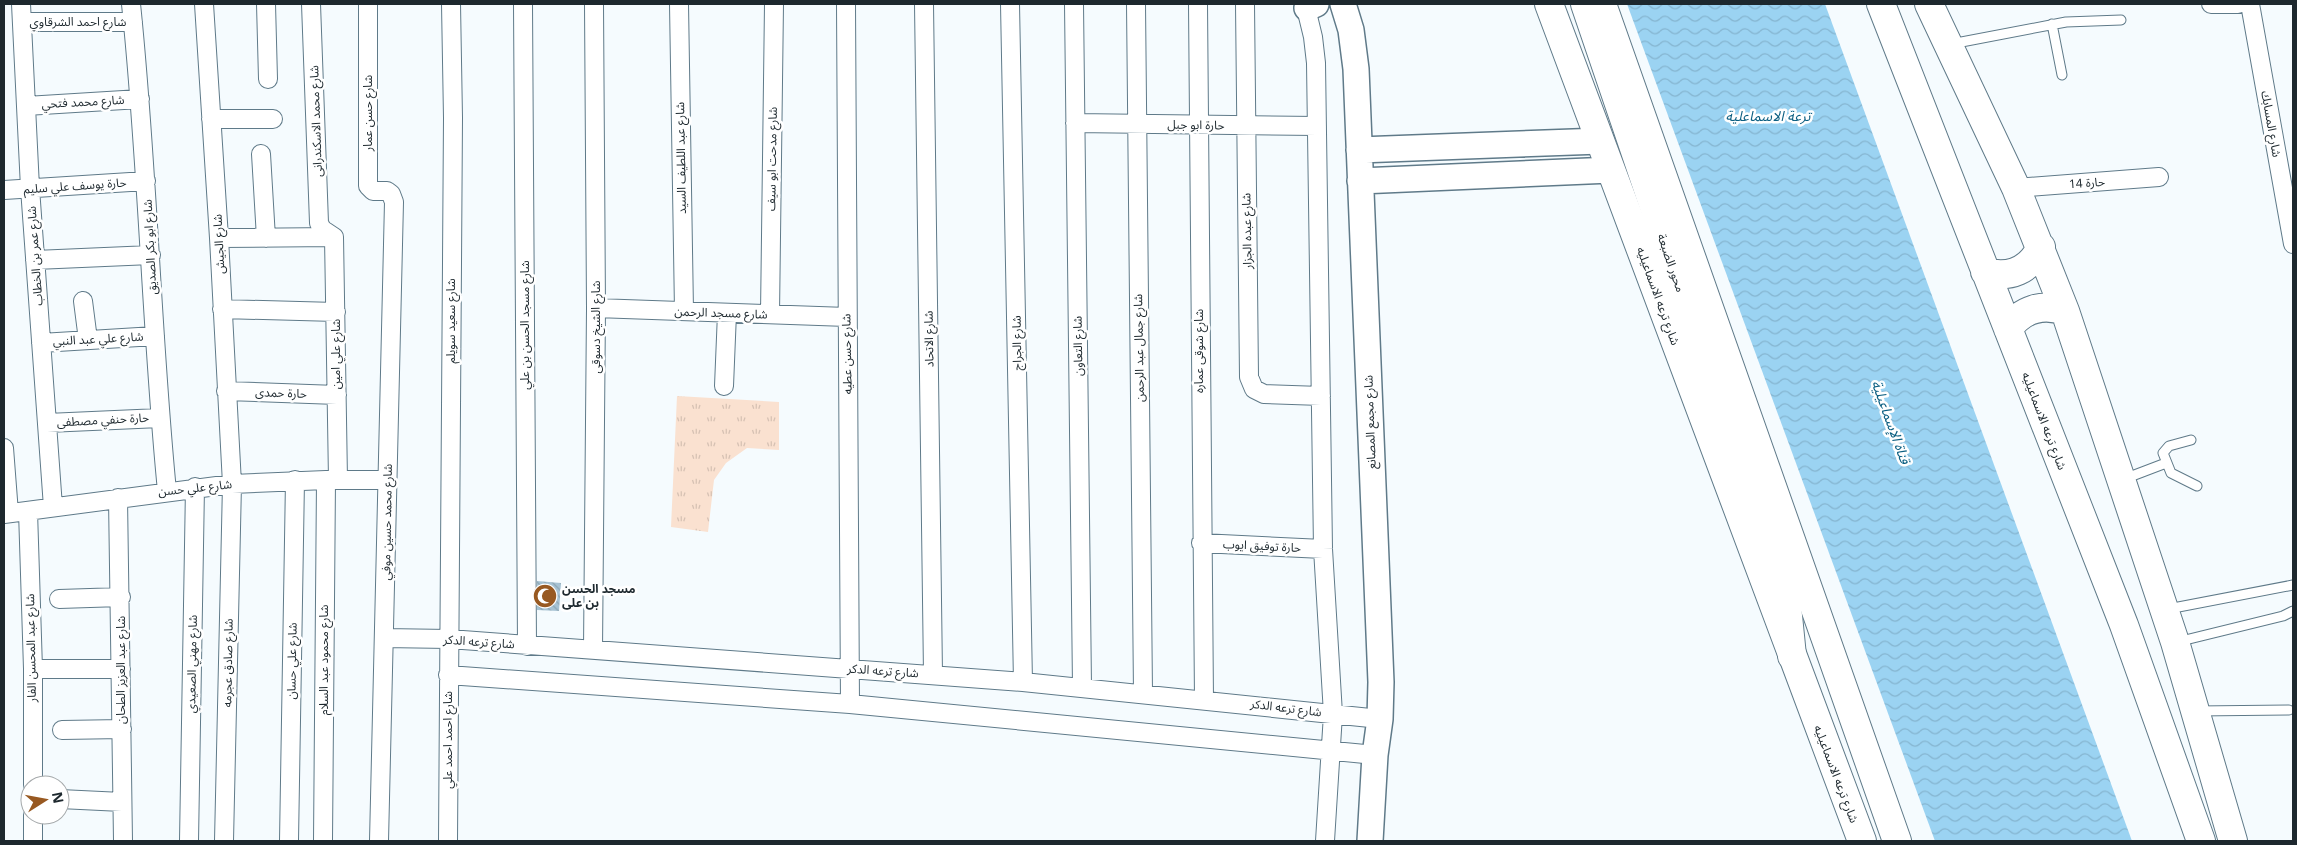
<svg xmlns="http://www.w3.org/2000/svg" width="2297" height="845" viewBox="0 0 2297 845" font-family="'Noto Sans','Noto Sans Arabic',sans-serif">
  <style>
    .grass { fill: url(#grass-tufts) }
    .water { fill: url(#water-waves) }
    .building { fill: url(#building-back-hatch) }
    .lines { fill: none; stroke-linecap: round; stroke-linejoin: round }
    .lane-casing { stroke: #5f7a89; stroke-width: 11 }
    .street-casing { stroke: #5f7a89; stroke-width: 20 }
    .secondary-casing { stroke: #5f7a89; stroke-width: 28 }
    .primary-casing { stroke: #5f7a89; stroke-width: 30 }
    .highway-casing { stroke: #5f7a89; stroke-width: 30 }
    .lane { stroke: #fff; stroke-width: 9 }
    .street { stroke: #fff; stroke-width: 18 }
    .secondary { stroke: #fff; stroke-width: 25 }
    .primary { stroke: #fff; stroke-width: 28 }
    .highway { stroke: #fff; stroke-width: 28 }
    .labels { text-anchor: middle; stroke-width: 5; stroke-linejoin: round; paint-order: stroke }
    .street-label { font-size: 12px; fill: #1d282e; stroke: #fff }
    .poi-label { font-size: 12px; font-weight: bold; fill: #1d282e; stroke: #fff; text-anchor: start }
    .water-label { font-size: 14px; font-style: italic; fill: #0c5f82; stroke: #fff }
  </style>
  <defs>
    <pattern id="grass-tufts" width="24" height="20" patternUnits="userSpaceOnUse" patternTransform="scale(1.25)"><rect width="24" height="20" fill="#fae1d0"/><path d="M3 7l-1-3M5 7V3M7 7l1-3M15 17l-1-3M17 17v-4M19 17l1-3" fill="none" stroke="#d6c1b3"/></pattern>
    <pattern id="water-waves" width="16" height="10" patternUnits="userSpaceOnUse" patternTransform="scale(1.25)"><rect width="16" height="10" fill="#9bd3f2"/><path d="M0 5q4-4 8 0t8 0" fill="none" stroke="#85b5d0"/></pattern>
    <pattern id="building-back-hatch" width="6" height="6" patternUnits="userSpaceOnUse" patternTransform="scale(1.25)"><rect width="6" height="6" fill="#a6c2d3"/><path d="M-1 5l2 2M0 0l6 6M5-1l2 2" fill="none" stroke="#8ea7b5"/></pattern>
  </defs>
  <rect width="100%" height="100%" fill="#f5fbfe"/>
  <path class="grass" d="M 677,396 L 779,402 L 779,450 L 747,448 L 726,463 L 714,480 L 708,532 L 671,527 Z"/>
  <path class="water" d="M 1627,4 L 1825,4 L 2132,841 L 1935,841 Z"/>
  <path class="building" d="M 537,581 L 561,583 L 559,611 L 537,610 Z"/>
  <g class="lines">
    <g class="lane-casing">
      <path id="lane" d="M 2052,24 L 2062,75
        M 1951,44 L 2066,22 L 2121,20
        M 2191,440 L 2169,446 L 2163,453 L 2171,473 L 2197,486
        M 2124,479 L 2166,463
        M 2168,609 L 2293,585
        M 2177,642 L 2283,616 L 2293,611
        M 2197,711 L 2289,710"/>
    </g>
    <g class="street-casing">
      <path id="street" d="M 21,4 L 30,188 L 53,507
        M 131,4 C 148,166 151,329 167,491
        M 204,4 L 219,238 L 232,484 L 224,841
        M 266,4 L 268,79
        M 311,4 L 319,223 L 322,229 L 334,237 L 338,480
        M 368,4 L 368,186 L 373,191 L 387,191 L 391,194 L 394,202 L 379,841
        M 523,4 L 527,646
        M 679,4 L 684,311
        M 846,4 L 850,704
        M 924,4 L 933,674
        M 1010,4 L 1023,682
        M 1074,4 L 1082,687
        M 1136,4 L 1143,693
        M 1198,4 L 1204,699
        M 1245,4 L 1249,377 L 1254,389 L 1264,394 L 1321,396
        M 1305,4 L 1313,37 L 1316,63 L 1323,549 L 1333,714 L 1325,841
        M 2211,4 L 2238,4
        M 2250,4 L 2293,244
        M 22,22 L 133,22
        M 26,106 L 140,99
        M 211,119 L 273,119
        M 1075,123 L 1317,126
        M 261,154 L 266,238
        M 2016,188 L 2159,177
        M 4,190 L 146,181
        M 219,238 L 334,237
        M 35,260 L 151,255
        M 83,301 L 88,340
        M 596,308 L 847,317
        M 222,309 L 336,312
        M 770,314 L 774,4
        M 41,343 L 155,336
        M 724,386 L 727,313
        M 226,391 L 337,395
        M 47,423 L 160,418
        M 4,448 L 9,513
        M 118,498 L 123,841
        M 28,511 L 33,669 L 33,785
        M 4,514 L 232,484 L 326,480 L 387,480
        M 1201,543 L 1323,549
        M 59,599 L 121,597
        M 384,638 L 449,639 L 1023,682 L 1380,719
        M 593,650 L 596,308 L 594,4
        M 33,669 L 121,669
        M 448,675 L 850,704 L 1375,755
        M 62,730 L 122,729
        M 60,799 L 122,802
        M 33,815 L 33,841
        M 189,841 L 195,487
        M 289,841 L 295,480
        M 323,841 L 326,480
        M 448,841 L 453,118 L 451,4"/>
    </g>
    <g class="secondary-casing">
      <path id="secondary" d="M 1343,4 L 1351,30 L 1356,69 L 1381,682 L 1380,719 L 1375,755 L 1370,841
        M 1307,8 L 1316,4
        M 1359,150 L 1601,141
        M 1360,181 L 1611,170"/>
    </g>
    <g class="primary-casing">
      <path id="primary" d="M 1549,4 L 1862,841
        M 1602,4 L 1897,841
        M 1881,4 L 2124,625 L 2201,841
        M 1929,4 L 2016,188 L 2065,311 L 2175,642 L 2233,841
        M 1985,272 C 2010,279 2030,270 2041,247
        M 2008,329 C 2022,309 2042,303 2065,311"/>
    </g>
    <g class="highway-casing">
      <path id="highway" d="M 1585,4 L 1779,574 L 1787,606 L 1792,656"/>
    </g>
    <use href="#lane" class="lane"/>
    <use href="#street" class="street"/>
    <use href="#secondary" class="secondary"/>
    <use href="#primary" class="primary"/>
    <use href="#highway" class="highway"/>
  </g>
  <defs>
    <g id="mosque-disc" transform="scale(1.25)"><circle r="9.5" fill="#985921" stroke="#fff"/><path d="M3.5-4.9A6 6 0 1 0 3.5 4.9A5 5 0 1 1 3.5-4.9Z" fill="#fff"/></g>
  </defs>
  <g fill-rule="evenodd">
    <use href="#mosque-disc" x="545" y="596"/>
  </g>
  <g class="labels">
    <g class="street-label">
      <text x="78" y="26">شارع احمد الشرقاوي</text>
      <text transform="translate(83 102) rotate(-3)" y="4">شارع محمد فتحي</text>
      <text transform="translate(368 113) rotate(-90)" y="4">شارع حسن عمار</text>
      <text transform="translate(316 121) rotate(-92)" y="4">شارع محمد الاسكندرانى</text>
      <text transform="translate(2271 124) rotate(80)" y="4">شارع المسابك</text>
      <text transform="translate(1196 125) rotate(1)" y="4">حارة ابو جبل</text>
      <text transform="translate(681 158) rotate(-91)" y="4">شارع عبد اللطيف السيد</text>
      <text transform="translate(772 159) rotate(-89)" y="4">شارع مدحت ابو سيف</text>
      <text transform="translate(2087 183) rotate(-4)" y="4">حارة 14</text>
      <text transform="translate(75 186) rotate(-4)" y="4">حارة يوسف علي سليم</text>
      <text transform="translate(1247 231) rotate(-91)" y="4">شارع عبده الجزار</text>
      <text transform="translate(219 244) rotate(-93)" y="4">شارع الجيش</text>
      <text transform="translate(150 247) rotate(-93)" y="4">شارع ابو بكر الصديق</text>
      <text transform="translate(35 256) rotate(-94)" y="4">شارع عمر بن الخطاب</text>
      <text transform="translate(1671 263) rotate(71)" y="4">محور الضبعة</text>
      <text transform="translate(1658 296) rotate(70)" y="4">شارع ترعه الاسماعيليه</text>
      <text transform="translate(721 313) rotate(2)" y="4">شارع مسجد الرحمن</text>
      <text transform="translate(451 321) rotate(-90)" y="4">شارع سعيد سويلم</text>
      <text transform="translate(525 325) rotate(-90)" y="4">شارع مسجد الحسن بن علي</text>
      <text transform="translate(596 327) rotate(-90)" y="4">شارع الشيخ دسوقى</text>
      <text transform="translate(98 339) rotate(-3)" y="4">شارع علي عبد النبي</text>
      <text transform="translate(929 339) rotate(-91)" y="4">شارع الاتحاد</text>
      <text transform="translate(1017 343) rotate(-91)" y="4">شارع الجراج</text>
      <text transform="translate(1078 346) rotate(-91)" y="4">شارع التعاون</text>
      <text transform="translate(1139 348) rotate(-91)" y="4">شارع جمال عبد الرحمن</text>
      <text transform="translate(1199 351) rotate(-90)" y="4">شارع شوقى عماره</text>
      <text transform="translate(336 354) rotate(-90)" y="4">شارع علي امين</text>
      <text transform="translate(847 354) rotate(-91)" y="4">شارع حسن عطيه</text>
      <text transform="translate(281 393) rotate(2)" y="4">حارة حمدى</text>
      <text transform="translate(103 420) rotate(-3)" y="4">حارة حنفي مصطفى</text>
      <text transform="translate(2044 421) rotate(69)" y="4">شارع ترعه الاسماعيليه</text>
      <text transform="translate(1370 422) rotate(-92)" y="4">شارع مجمع المصانع</text>
      <text transform="translate(195 488) rotate(-6)" y="4">شارع علي حسن</text>
      <text transform="translate(387 522) rotate(-89)" y="4">شارع محمد حسين موفي</text>
      <text transform="translate(1262 546) rotate(3)" y="4">حارة توفيق ايوب</text>
      <text transform="translate(479 642) rotate(4)" y="4">شارع ترعه الدكر</text>
      <text transform="translate(31 648) rotate(-91)" y="4">شارع عبد المحسن الفار</text>
      <text transform="translate(324 660) rotate(-90)" y="4">شارع محمود عبد السلام</text>
      <text transform="translate(292 661) rotate(-89)" y="4">شارع علي حسان</text>
      <text transform="translate(228 663) rotate(-89)" y="4">شارع صادق عجرمه</text>
      <text transform="translate(192 664) rotate(-89)" y="4">شارع مهني الصعيدي</text>
      <text transform="translate(121 670) rotate(-90)" y="4">شارع عبد العزيز الطحان</text>
      <text transform="translate(883 671) rotate(4)" y="4">شارع ترعه الدكر</text>
      <text transform="translate(1286 708) rotate(7)" y="4">شارع ترعه الدكر</text>
      <text transform="translate(448 740) rotate(-90)" y="4">شارع احمد احمد علي</text>
      <text transform="translate(1836 774) rotate(69)" y="4">شارع ترعه الاسماعيليه</text>
    </g>
    <g class="poi-label">
      <text x="562" y="593">مسجد الحسن<tspan x="562" dy="14">بن على</tspan></text>
    </g>
    <g class="water-label">
      <text x="1768" y="121">ترعة الاسماعلية</text>
      <text transform="translate(1891 422) rotate(70)" y="5">قناة الإسماعيلية</text>
    </g>
  </g>
  <rect width="2297" height="845" fill="none" stroke="#1d282e" stroke-width="10"/>
  <g transform="translate(45 800) rotate(79)"><circle r="24" fill="#ffffff" stroke="#a5a9ab"/>
  <path d="M0-4L9 19L0 12L-9 19Z" fill="#985921"/>
  <text y="-8" font-size="14" font-weight="bold" text-anchor="middle" fill="#1d282e">N</text>
  </g>
</svg>
